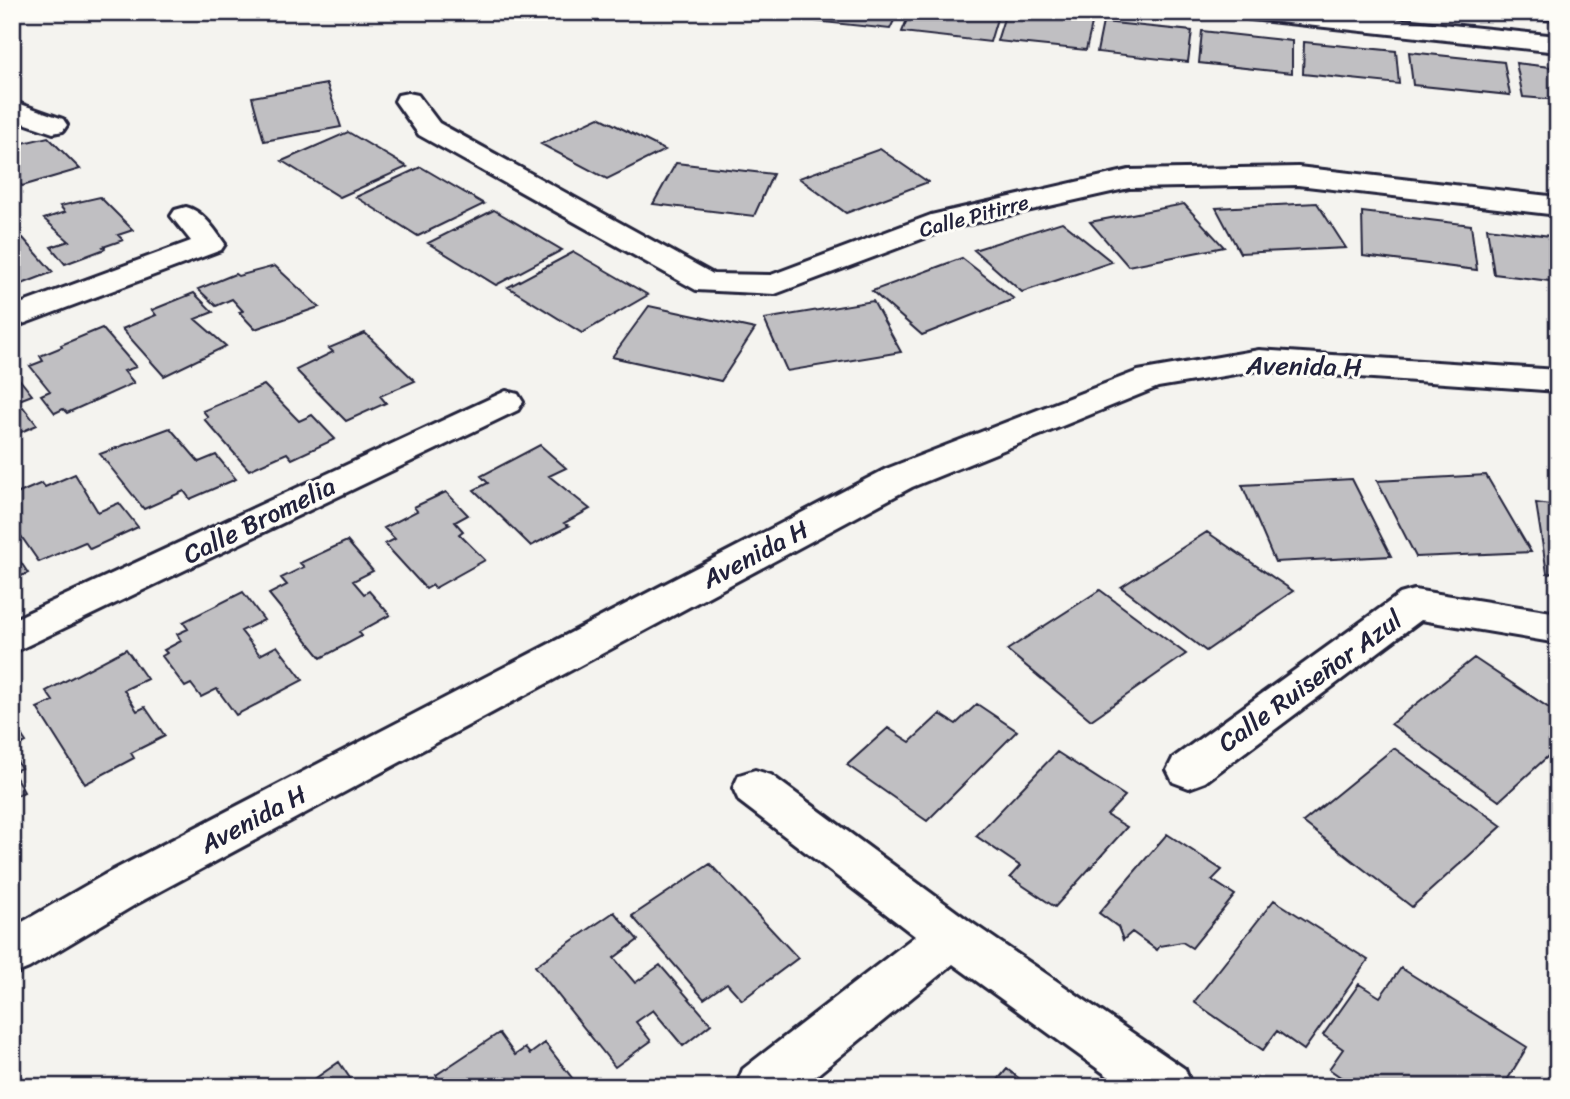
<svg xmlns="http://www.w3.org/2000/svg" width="1570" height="1099" viewBox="0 0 1570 1099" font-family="Sriracha,sans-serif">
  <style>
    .building { fill: #c0bfc2; stroke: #22223b; stroke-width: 2 }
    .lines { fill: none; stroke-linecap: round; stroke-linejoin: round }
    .minor-casing { stroke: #22223b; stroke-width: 6 }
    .minor { fill: #fdfcf7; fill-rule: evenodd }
    .labels { text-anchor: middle; stroke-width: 6; stroke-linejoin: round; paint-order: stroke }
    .far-street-label { font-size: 21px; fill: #22223b; stroke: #fdfcf7 }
    .street-label { font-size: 26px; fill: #22223b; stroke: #fdfcf7 }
  </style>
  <rect width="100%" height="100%" fill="#f4f3ef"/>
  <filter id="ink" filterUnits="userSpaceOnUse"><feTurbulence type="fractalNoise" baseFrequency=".0143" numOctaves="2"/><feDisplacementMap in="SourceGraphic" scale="14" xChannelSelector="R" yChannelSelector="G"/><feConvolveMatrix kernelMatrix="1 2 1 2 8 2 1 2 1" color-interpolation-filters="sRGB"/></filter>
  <g filter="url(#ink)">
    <path class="building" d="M 748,12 L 798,12 L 795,17 Z
      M 809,12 L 898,12 L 890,29 L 804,20 Z
      M 910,12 L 999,12 L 990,42 L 902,32 Z
      M 1006,12 L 1093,20 L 1086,50 L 997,41 Z
      M 1478,12 L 1547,12 L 1549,21 L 1478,14 Z
      M 1103,22 L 1192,31 L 1188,62 L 1097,52 Z
      M 1202,31 L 1292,41 L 1292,73 L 1199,63 Z
      M 1304,42 L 1396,51 L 1399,84 L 1303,74 Z
      M 1409,52 L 1504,62 L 1510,95 L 1413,85 Z
      M 1516,63 L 1558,68 L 1558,100 L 1523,97 Z
      M 327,84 L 341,127 L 264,141 L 252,97 Z
      M 599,117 L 665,150 L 607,179 L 541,144 Z
      M 348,132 L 407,167 L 340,197 L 282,161 Z
      M 48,137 L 80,169 L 22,186 L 12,176 L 12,142 L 15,145 Z
      M 880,149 L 928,182 L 846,213 L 799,178 Z
      M 676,163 L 773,174 L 754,216 L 653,204 Z
      M 421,167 L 484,204 L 418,236 L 356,197 Z
      M 100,197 L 133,230 L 118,235 L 123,240 L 103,247 L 105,249 L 65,264 L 51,247 L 69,241 L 44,219 L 65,212 L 60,206 Z
      M 1317,203 L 1346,248 L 1240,253 L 1216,208 Z
      M 1184,204 L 1224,247 L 1128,266 L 1090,222 Z
      M 494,210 L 562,250 L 496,285 L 428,243 Z
      M 1362,212 L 1471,225 L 1477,270 L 1363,256 Z
      M 1062,222 L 1112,262 L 1022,292 L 974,250 Z
      M 1487,228 L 1558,237 L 1558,282 L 1494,274 Z
      M 23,238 L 53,272 L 14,287 L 12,242 Z
      M 574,252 L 648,295 L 582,333 L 508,287 Z
      M 962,258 L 1014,299 L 922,335 L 872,291 Z
      M 275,266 L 319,307 L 255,329 L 239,312 L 243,311 L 232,299 L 216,306 L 198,289 L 235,274 L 238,276 Z
      M 194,293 L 213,312 L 195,319 L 226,346 L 164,376 L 122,329 L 156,315 L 152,310 Z
      M 873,301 L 901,352 L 787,371 L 764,319 Z
      M 649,306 L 755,329 L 721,381 L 612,357 Z
      M 102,328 L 136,367 L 124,371 L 134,383 L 67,413 L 63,409 L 55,413 L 41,395 L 50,391 L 30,366 L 43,361 L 40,356 L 62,347 L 61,345 Z
      M 365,333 L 415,381 L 380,396 L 386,403 L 346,421 L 296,370 L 333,352 L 329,348 Z
      M 12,370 L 32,395 L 14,402 L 19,409 L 23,407 L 37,425 L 12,436 Z
      M 264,385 L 299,421 L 312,415 L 335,439 L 292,459 L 287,453 L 249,470 L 204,419 L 208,417 L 203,411 Z
      M 170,428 L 199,462 L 216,455 L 236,479 L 190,499 L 184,491 L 144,509 L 100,454 Z
      M 540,445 L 566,468 L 549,476 L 590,509 L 564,523 L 569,526 L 531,546 L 474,490 L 488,483 L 481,476 Z
      M 75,474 L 98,512 L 119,503 L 138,527 L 90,549 L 85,542 L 39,562 L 12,523 L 12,496 L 42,483 L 45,487 Z
      M 1486,475 L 1531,552 L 1416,557 L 1377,481 Z
      M 1352,479 L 1391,556 L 1275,562 L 1242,485 Z
      M 446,492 L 468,515 L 455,522 L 463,531 L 459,534 L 485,560 L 435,588 L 433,585 L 426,589 L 385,544 L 395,539 L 384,528 L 417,511 L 414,507 Z
      M 1536,503 L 1558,506 L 1558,574 L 1547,573 Z
      M 1207,532 L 1293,591 L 1206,651 L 1121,587 Z
      M 347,541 L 373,571 L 353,581 L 364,594 L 369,591 L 390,615 L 359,632 L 362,636 L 321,658 L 269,594 L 287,585 L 281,578 L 304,567 L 300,563 Z
      M 12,549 L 28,573 L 12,580 Z
      M 1100,590 L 1186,654 L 1091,720 L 1007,650 Z
      M 243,592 L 264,620 L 241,631 L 260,655 L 277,646 L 303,680 L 236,715 L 217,689 L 201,697 L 191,684 L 185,687 L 162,656 L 167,653 L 164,650 L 181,641 L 177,634 L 188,629 L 183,622 Z
      M 126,649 L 147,679 L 124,690 L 137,711 L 145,707 L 165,736 L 131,753 L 134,758 L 85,784 L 37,708 L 53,701 L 46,691 Z
      M 1474,658 L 1558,714 L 1558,747 L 1499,801 L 1391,724 Z
      M 977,704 L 1017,731 L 927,821 L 847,765 L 888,728 L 910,742 L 940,714 L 956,724 Z
      M 12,721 L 26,742 L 12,749 Z
      M 1394,748 L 1502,826 L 1412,907 L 1303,822 Z
      M 12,752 L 21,768 L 13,772 L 24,792 L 12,798 Z
      M 1057,752 L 1125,796 L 1107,815 L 1127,827 L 1055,907 L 1010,877 L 1020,866 L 976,836 Z
      M 1167,834 L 1222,870 L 1212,880 L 1235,895 L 1192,948 L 1182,942 L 1160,946 L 1157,950 L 1132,932 L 1123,940 L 1118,927 L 1099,913 Z
      M 710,864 L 798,958 L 742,1000 L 727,983 L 704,999 L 632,916 Z
      M 1274,900 L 1368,960 L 1304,1050 L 1277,1031 L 1263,1050 L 1194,1002 Z
      M 614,912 L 638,940 L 614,958 L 635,983 L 660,965 L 711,1024 L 683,1046 L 653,1010 L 636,1022 L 651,1041 L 615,1067 L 535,966 Z
      M 1401,968 L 1527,1047 L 1503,1087 L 1355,1087 L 1329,1069 L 1343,1049 L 1323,1035 L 1359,984 L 1380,997 Z
      M 499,1033 L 515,1055 L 525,1048 L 530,1054 L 545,1043 L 579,1087 L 444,1087 L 436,1075 Z
      M 339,1062 L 356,1087 L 303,1087 Z
      M 1007,1069 L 1030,1087 L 992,1087 Z"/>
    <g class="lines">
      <g class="minor-casing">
        <path id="minor" d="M 1239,12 L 1325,12 L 1558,36 L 1558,52 L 1251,19 L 1242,17 Z
          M 408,93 L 418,95 L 439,123 L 713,274 L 771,275 L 931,215 L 1129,170 L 1298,167 L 1558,197 L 1558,215 L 1298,185 L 1129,188 L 951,228 L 775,294 L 696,290 L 419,135 L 395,101 L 398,95 Z
          M 12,101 L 63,119 L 67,125 L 63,131 L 53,133 L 12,119 Z
          M 186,207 C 203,211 215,230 225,244 L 221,250 L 12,328 L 12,307 L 191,241 L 171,216 L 175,210 Z
          M 1259,350 L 1558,370 L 1558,391 L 1259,370 L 1158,387 L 912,487 L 138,903 L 29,968 L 12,975 L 12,928 L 104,875 L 886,469 L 1138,371 Z
          M 506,391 L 518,394 L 523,402 L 518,410 L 12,653 L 12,620 Z
          M 1414,590 L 1558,613 L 1558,643 L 1421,620 L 1205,782 L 1189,788 L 1173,782 L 1167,770 L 1173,758 L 1400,594 Z
          M 755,770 L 771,775 L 969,921 L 1185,1069 L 1192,1087 L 1123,1087 L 953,964 L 802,1087 L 736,1087 L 743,1069 L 915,936 L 739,801 L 733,788 L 739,775 Z"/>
      </g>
      <use href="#minor" class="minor"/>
    </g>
  </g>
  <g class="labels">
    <g class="far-street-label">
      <text transform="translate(974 216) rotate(-15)" y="7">Calle Pitirre</text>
    </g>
    <g class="street-label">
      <text transform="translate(1304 366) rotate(1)" y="9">Avenida H</text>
      <text transform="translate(259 520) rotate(-26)" y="9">Calle Bromelia</text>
      <text transform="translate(755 554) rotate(-28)" y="9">Avenida H</text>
      <text transform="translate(1310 681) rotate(-36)" y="9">Calle Ruiseñor Azul</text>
      <text transform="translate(253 819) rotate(-28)" y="9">Avenida H</text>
    </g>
  </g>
  <rect width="1570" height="1099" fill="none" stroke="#fdfcf7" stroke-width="42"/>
  <rect x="21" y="21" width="1528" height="1057" fill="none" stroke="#22223b" stroke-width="2.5" filter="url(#ink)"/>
</svg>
